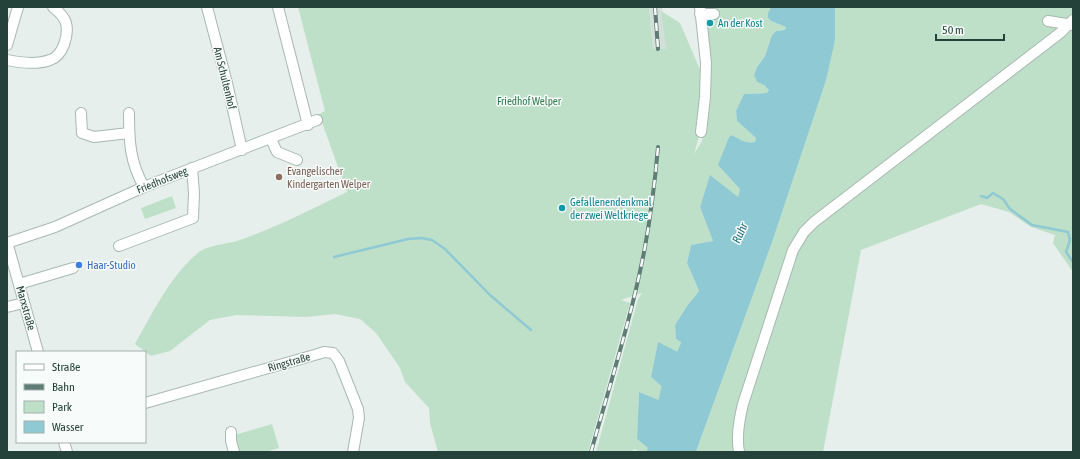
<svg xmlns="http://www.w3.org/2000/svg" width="1080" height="459" viewBox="0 0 1080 459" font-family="'Asap Condensed',sans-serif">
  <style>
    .built { fill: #d4dfda }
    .green { fill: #bfe0c8 }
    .water { fill: #8ec9d4 }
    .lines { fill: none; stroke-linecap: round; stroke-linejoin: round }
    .stream { stroke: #8ec9d4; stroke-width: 2.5 }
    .river { stroke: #8ec9d4; stroke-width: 16 }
    .minor-casing { stroke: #a8b8b2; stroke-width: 12 }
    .minor { stroke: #fff; stroke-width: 10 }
    .rail-casing { stroke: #5f7d75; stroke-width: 4 }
    .rail { stroke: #f7fbf9; stroke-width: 2.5; stroke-dasharray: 8; stroke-linecap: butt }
    .culture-dot { fill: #0f9aa8; stroke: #f7fbf9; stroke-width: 1.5 }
    .education-dot { fill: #8d6e63; stroke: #f7fbf9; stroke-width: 1.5 }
    .shop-dot { fill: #3f7fe0; stroke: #f7fbf9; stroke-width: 1.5 }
    .labels { text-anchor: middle; stroke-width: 3; stroke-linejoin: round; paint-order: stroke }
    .culture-label { font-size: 11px; fill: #0d838f; stroke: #f7fbf9; text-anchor: start }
    .street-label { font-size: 11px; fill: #24423a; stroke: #f7fbf9 }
    .park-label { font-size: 11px; fill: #2d7a4b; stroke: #f7fbf9 }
    .education-label { font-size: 11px; fill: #785e54; stroke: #f7fbf9; text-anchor: start }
    .shop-label { font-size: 11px; fill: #366cbe; stroke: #f7fbf9; text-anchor: start }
    .water-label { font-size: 12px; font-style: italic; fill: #1c6f80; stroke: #f7fbf9 }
  </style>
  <rect width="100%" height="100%" fill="#e6efeb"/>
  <path class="built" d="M 649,7 L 662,7 L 666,49 L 653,49 Z"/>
  <path class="green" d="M 298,7 L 649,7 L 653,49 L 666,49 L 661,11 L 680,23 L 705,81 L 705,96 L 701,130 L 694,154 L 702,141 L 706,97 L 707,63 L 701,7 L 771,7 L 768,13 L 768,18 L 771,21 L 786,27 L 785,30 L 776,31 L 772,35 L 765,56 L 757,67 L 754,74 L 757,82 L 764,85 L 769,90 L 767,93 L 744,94 L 736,111 L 737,121 L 756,138 L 755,142 C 746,144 739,139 732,135 L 729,137 L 719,165 L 740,189 L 738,198 L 710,176 L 700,207 L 713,241 L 691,245 L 687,263 L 699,291 L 687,306 L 675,325 L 676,339 L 692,348 L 686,356 L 658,343 L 651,377 L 669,393 L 665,403 L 639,392 L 637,439 L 653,451 L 651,452 L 639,452 L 635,449 L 630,452 L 596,452 L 638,299 L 642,293 L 621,300 L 630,303 L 588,452 L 438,452 L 430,423 L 429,408 L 405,382 L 400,368 L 376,333 L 360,319 L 335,314 L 306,317 L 236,315 L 210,320 L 170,351 L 151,356 L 135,344 C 153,312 170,276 199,252 C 208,245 228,244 240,240 C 277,227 312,209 347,192 L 319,114 L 325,111 Z
    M 835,7 L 1073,7 L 1073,272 L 1053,243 L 1055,235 L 1031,227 L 1009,212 L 981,204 L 861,250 L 823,452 L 696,452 L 835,40 Z
    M 172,196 L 176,208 L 145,219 L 141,208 Z
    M 272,424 L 279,448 L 265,452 L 239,452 L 234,435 Z"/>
  <path class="water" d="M 771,7 L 835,7 L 835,40 L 826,80 L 772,242 L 699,443 L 696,452 L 651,452 L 652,451 L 637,439 L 639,392 L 666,403 L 669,393 L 651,377 L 658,342 L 686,356 L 691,348 L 676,339 L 675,325 L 687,306 L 699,291 L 687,263 L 691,245 L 713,241 L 700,207 L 710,175 L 738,197 L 740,189 L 718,165 L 729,137 L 732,135 C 739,139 746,144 755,142 L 756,138 L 737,121 L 736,111 L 744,94 L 767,93 L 769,90 L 764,85 L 757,82 L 754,75 L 757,67 L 765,56 L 772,35 L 776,31 L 785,30 L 786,27 L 771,21 L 768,18 L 768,13 Z"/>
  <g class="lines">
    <path class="stream" d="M 981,196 L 987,198 L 993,193 L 1003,199 L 1010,209 L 1032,225 L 1068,232 L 1070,240 L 1066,252 L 1073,262
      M 334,257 L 408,239 L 422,238 L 432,240 L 445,249 L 490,295 L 531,330"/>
    <path class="river" d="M 655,452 L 669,390 L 697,327"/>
    <g class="minor-casing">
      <path id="minor" d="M 207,7 L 227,83 L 242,150
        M 278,7 L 308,125
        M 700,7 L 706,63 L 705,97 L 701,132
        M 700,14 L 714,14
        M 1048,21 L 1073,25
        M 7,45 L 18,7
        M 7,60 C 21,63 36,65 50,60 C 63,56 69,35 66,23 C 64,16 58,11 53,7
        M 81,113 L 82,133 L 94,137 L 129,133
        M 129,113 C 129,142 130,162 144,187
        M 271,139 L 277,152 L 297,160
        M 7,242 L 38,352
        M 7,243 L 55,227 L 144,187 L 317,120
        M 119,246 L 193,218 L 194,193 L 192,168
        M 19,284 L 73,268
        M 7,307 L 24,303
        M 145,403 L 318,354 L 324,352 L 333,353 L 339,361 L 358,409 L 359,418 L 353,452
        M 231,432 L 231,441 L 234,452
        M 64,442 L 67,452
        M 739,452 C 736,436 739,420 743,404 L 793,250 L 804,232 L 814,222 L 1060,33 L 1073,20"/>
    </g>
    <use href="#minor" class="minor"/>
    <g class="rail-casing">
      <path id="rail" d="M 655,7 L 658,49
        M 591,452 C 610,384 632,316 645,247 C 651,214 655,181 658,147"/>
    </g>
    <use href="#rail" class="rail"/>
  </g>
  <g class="culture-dot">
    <circle cx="710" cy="23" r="4"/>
    <circle cx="562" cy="208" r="4"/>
  </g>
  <circle class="education-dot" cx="279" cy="177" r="4"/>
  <circle class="shop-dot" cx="79" cy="265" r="4"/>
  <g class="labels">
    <g class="culture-label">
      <text x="718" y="27">An der Kost</text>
      <text x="570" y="206">Gefallenendenkmal<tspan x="570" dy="13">der zwei Weltkriege</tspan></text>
    </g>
    <g class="street-label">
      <text transform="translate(225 78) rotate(76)" y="4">Am Schultenhof</text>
      <text transform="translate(162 180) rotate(-22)" y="4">Friedhofsweg</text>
      <text transform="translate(26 308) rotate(74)" y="4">Marxstraße</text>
      <text transform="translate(289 362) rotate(-16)" y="4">Ringstraße</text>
    </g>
    <g class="park-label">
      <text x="529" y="105">Friedhof Welper</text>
    </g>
    <g class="education-label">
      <text x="287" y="175">Evangelischer<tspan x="287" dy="13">Kindergarten Welper</tspan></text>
    </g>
    <g class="shop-label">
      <text x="87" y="269">Haar-Studio</text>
    </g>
    <g class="water-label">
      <text transform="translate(740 233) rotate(-66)" y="4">Ruhr</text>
    </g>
  </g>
  <rect width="1080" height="459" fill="none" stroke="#24423a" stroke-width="16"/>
  <rect x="16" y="351" width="130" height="92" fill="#f7fbf9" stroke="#a3b1ad"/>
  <rect x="24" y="364" width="20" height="6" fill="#ffffff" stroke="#a3b1ad"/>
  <text x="52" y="371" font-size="12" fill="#24423a">Straße</text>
  <rect x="24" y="384" width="20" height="6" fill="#5f7d75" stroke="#a3b1ad"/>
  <text x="52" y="391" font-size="12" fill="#24423a">Bahn</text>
  <rect x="24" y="401" width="20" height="12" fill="#bfe0c8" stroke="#a3b1ad"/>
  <text x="52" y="411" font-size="12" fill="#24423a">Park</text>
  <rect x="24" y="421" width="20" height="12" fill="#8ec9d4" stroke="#a3b1ad"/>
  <text x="52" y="431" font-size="12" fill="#24423a">Wasser</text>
  <path d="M936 34v6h68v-6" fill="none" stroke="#24423a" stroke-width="2"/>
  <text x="942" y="34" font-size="12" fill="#24423a" stroke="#f7fbf9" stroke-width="3" paint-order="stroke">50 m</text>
</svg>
